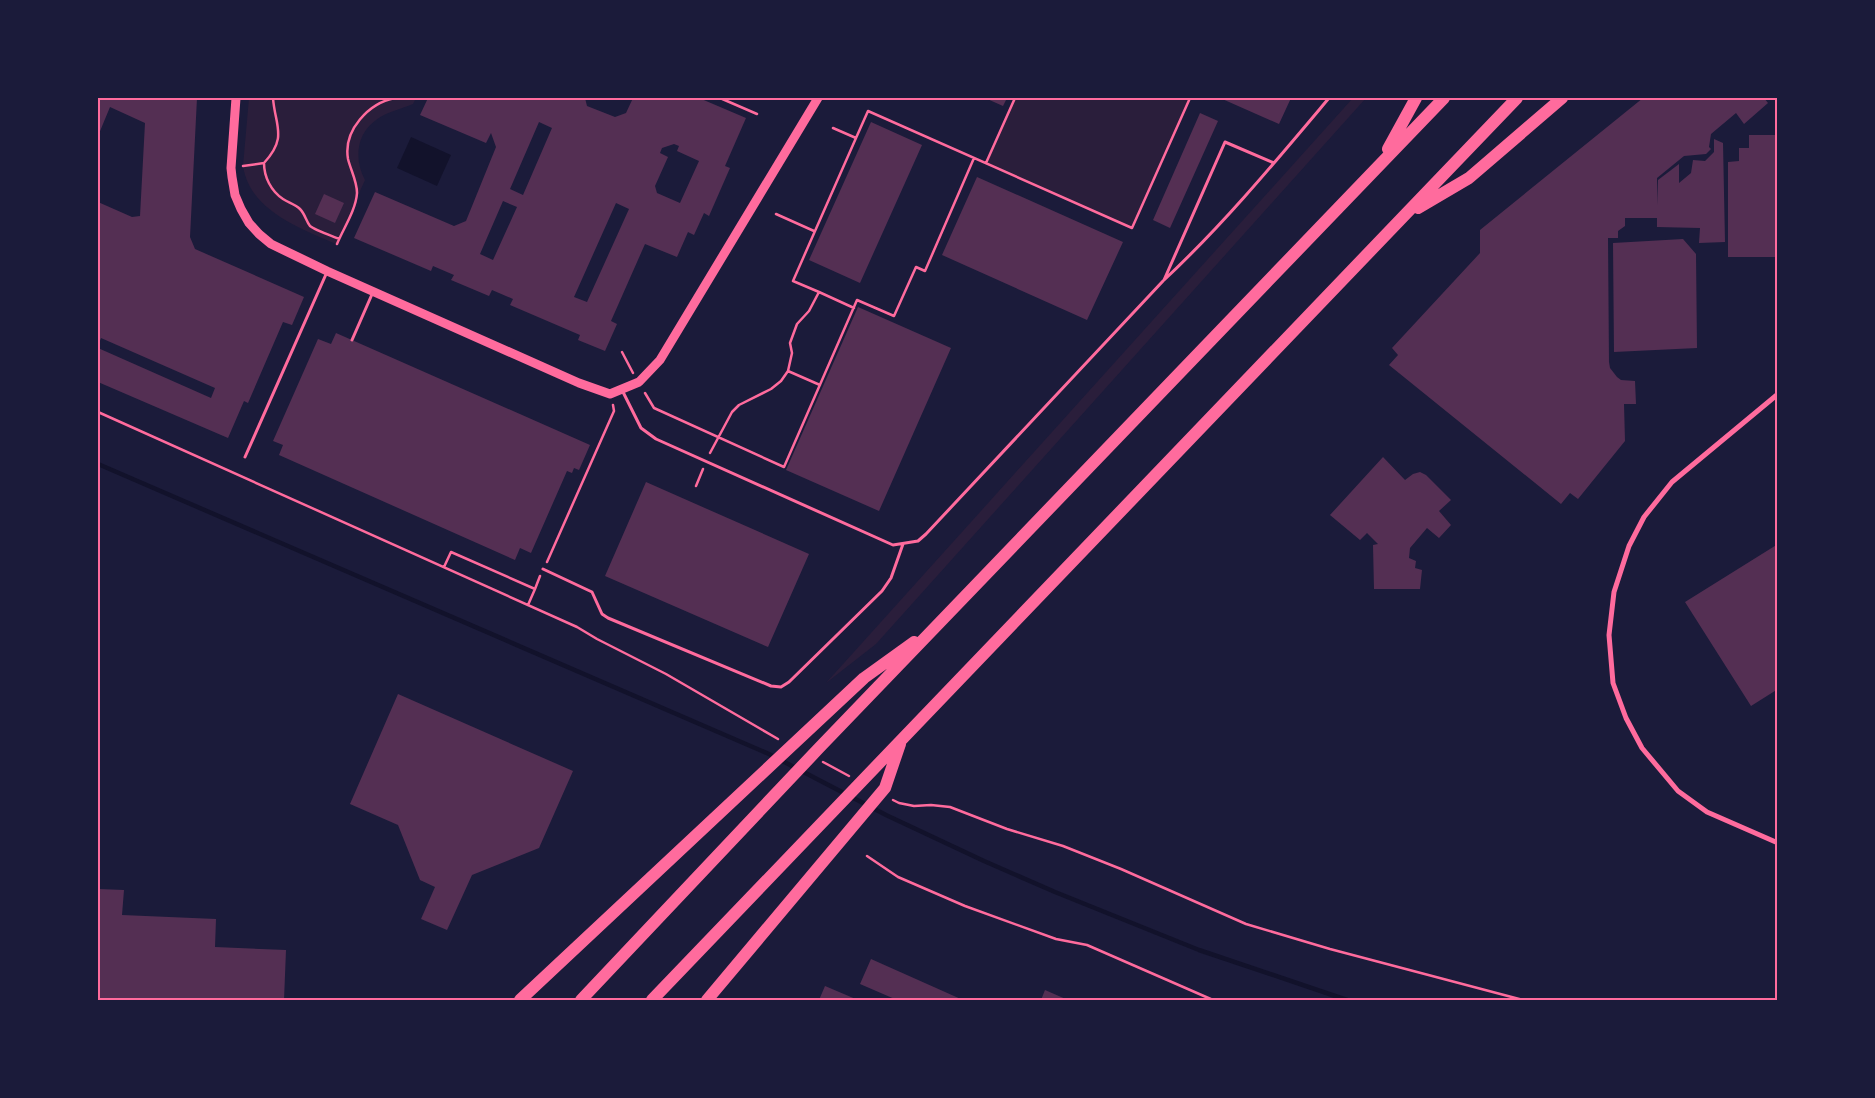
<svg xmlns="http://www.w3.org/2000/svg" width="1875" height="1098" viewBox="0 0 1875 1098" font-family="'PT Sans Narrow',sans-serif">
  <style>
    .green { fill: #2a1e3b }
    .water { fill: #12122b }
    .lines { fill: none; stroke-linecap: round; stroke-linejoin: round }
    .stream { stroke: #12122b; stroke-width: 4.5 }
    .building { fill: #542f53; fill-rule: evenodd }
    .path { stroke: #ff6b9d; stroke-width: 2.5 }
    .service { stroke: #ff6b9d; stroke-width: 3 }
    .minor { stroke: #ff6b9d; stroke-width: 5 }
    .tertiary { stroke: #ff6b9d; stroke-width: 9 }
    .motorway { stroke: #ff6b9d; stroke-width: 12 }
    .neatline { fill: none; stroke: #ff6b9d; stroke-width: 2 }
  </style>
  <rect width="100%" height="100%" fill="#1b1b3a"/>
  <path class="green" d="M 249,98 L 416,98 L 413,104 C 401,109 386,112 376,120 C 356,134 354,160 365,180 L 336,244 C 300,228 250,211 243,166 Z
    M 1015,98 L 1190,98 L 1132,228 L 986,163 Z
    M 1353,98 L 1366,98 L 876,644 L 826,683 Z"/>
  <path class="water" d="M 411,137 L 451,155 L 437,186 L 397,168 Z"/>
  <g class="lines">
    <path class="stream" d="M 98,464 L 769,754 L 886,815 L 984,861 L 1055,892 L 1199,950 L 1347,1000"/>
  </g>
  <path class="building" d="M 98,98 L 197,98 L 190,237 L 195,249 L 304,297 L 292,325 L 283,322 L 248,403 L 244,401 L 228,438 L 98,382 L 98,348 L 211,398 L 215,388 L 101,338 L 98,346 L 98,202 L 132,217 L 140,216 L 145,123 L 110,107 L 98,136 Z
    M 428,98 L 585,98 L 587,106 L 615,117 L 626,113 L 633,98 L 699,98 L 746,118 L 725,166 L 730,168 L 709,216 L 704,213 L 694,235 L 688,232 L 677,257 L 645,244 L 611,321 L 617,324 L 605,351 L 578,340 L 580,335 L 510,305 L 513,299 L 492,290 L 489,296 L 451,280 L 454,275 L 433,266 L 431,271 L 354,238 L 375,192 L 454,226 L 466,221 L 496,147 L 491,133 L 486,143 L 420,115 ZM 539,122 L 552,128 L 523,195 L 510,189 ZM 674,144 L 679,146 L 677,151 L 699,161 L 680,203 L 657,193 L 655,186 L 668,157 L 660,153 L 662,148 ZM 503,201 L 517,207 L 493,260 L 480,254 ZM 616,203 L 629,209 L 587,302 L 574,297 Z
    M 985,98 L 1007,98 L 1003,106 Z
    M 1220,98 L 1291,98 L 1279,124 Z
    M 1643,98 L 1764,98 L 1768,103 L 1744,124 L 1736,113 L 1711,134 L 1709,147 L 1711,149 L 1706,154 L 1684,156 L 1657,178 L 1657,205 L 1658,180 L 1679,164 L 1679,183 L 1691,173 L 1693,160 L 1705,161 L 1714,152 L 1714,139 L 1723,143 L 1725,242 L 1699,243 L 1700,228 L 1657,227 L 1657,218 L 1625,218 L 1625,226 L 1618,231 L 1618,238 L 1608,238 L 1609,362 L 1610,368 L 1617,377 L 1621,380 L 1635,381 L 1636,404 L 1624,404 L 1625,441 L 1578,499 L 1570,493 L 1561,504 L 1389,365 L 1398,355 L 1392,348 L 1480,253 L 1480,230 Z
    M 1200,113 L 1218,121 L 1170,228 L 1153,220 Z
    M 871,122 L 922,145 L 860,283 L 809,260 Z
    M 1749,135 L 1778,135 L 1778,257 L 1728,257 L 1728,162 L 1739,161 L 1739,148 L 1749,148 Z
    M 977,177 L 1123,242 L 1087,320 L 942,255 Z
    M 324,194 L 344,203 L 335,223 L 315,214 Z
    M 1683,239 L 1696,254 L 1697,348 L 1614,352 L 1613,243 Z
    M 858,307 L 951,348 L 879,511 L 786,470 Z
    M 336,333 L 590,445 L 579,470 L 574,468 L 572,473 L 567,471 L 531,553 L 520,548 L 515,560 L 279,455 L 283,445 L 273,441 L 318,339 L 331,344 Z
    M 1383,457 L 1405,480 L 1413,474 L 1420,472 L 1426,475 L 1451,500 L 1439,511 L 1451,525 L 1439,538 L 1427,528 L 1410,548 L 1409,558 L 1416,561 L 1415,568 L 1422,570 L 1420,589 L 1374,589 L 1373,545 L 1378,544 L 1367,533 L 1360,540 L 1330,515 Z
    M 646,482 L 809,554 L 768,647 L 605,576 Z
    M 1778,544 L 1778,689 L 1751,706 L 1685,602 Z
    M 398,694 L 573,771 L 539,848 L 472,875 L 447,930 L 421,919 L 435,887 L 420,880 L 398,825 L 350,804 Z
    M 98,889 L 124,890 L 122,915 L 216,919 L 215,947 L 286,950 L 284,1000 L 98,1000 Z
    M 871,959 L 963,1000 L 897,1000 L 860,984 Z
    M 825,986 L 858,1000 L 819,1000 Z
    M 1045,990 L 1068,1000 L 1041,1000 Z"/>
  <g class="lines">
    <path class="path" d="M 273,98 C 275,126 288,137 264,163 C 264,177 271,191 283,199 C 289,203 295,204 300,209 C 305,214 306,221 310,226 C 315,230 332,236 339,239
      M 720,98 L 757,114
      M 856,138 L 868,111 L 1132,228 L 1190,98
      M 986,163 L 1015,98
      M 243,166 L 264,163
      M 776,214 L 814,231
      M 337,244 C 343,229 356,210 357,193 C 357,181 351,171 348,159 C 343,130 369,103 395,98
      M 819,292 L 854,308
      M 622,352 L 633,373
      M 788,371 L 820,385
      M 645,393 L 654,408 L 784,467 L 857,300 L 894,316 L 916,267 L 925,271 L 974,158
      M 98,412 L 577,627 L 597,639 L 666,674 L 778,739
      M 710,453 L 732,412 L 739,405 L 771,389 L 781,381 L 788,371 L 792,353 L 790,343 L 797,324 L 809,311 L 819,292 L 793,281 L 856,138 L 833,128
      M 696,486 L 703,469
      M 547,562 L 614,411 L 613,405
      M 444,567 L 451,552 L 535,589 L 540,576
      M 528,605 L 535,589
      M 823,762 L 849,776
      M 893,800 L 899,803 L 914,806 L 931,805 L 950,807 L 1007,829 L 1063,846 L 1121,869 L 1246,924 L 1330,949 L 1523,1000
      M 867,856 L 898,877 L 965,906 L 1056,939 L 1087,945 L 1213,1000"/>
    <path class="service" d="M 1164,280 L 1225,142 L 1274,163
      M 352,340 L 373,292
      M 622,390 L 641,428 L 656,439 L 893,545 L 918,541 L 926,534 L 1163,281 C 1223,225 1276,161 1329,98
      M 245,457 L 327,272
      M 543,569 L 592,592 L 602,614 L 608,618 L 771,686 L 781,687 L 789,682 L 882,591 L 891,578 L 903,544"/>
    <path class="minor" d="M 1778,394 L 1672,482 L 1644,517 L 1629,546 L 1614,592 L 1609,635 L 1613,683 L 1626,718 L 1642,748 L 1678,791 L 1707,812 L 1778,843"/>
    <path class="tertiary" d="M 236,98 L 231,168 L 232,177 L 235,195 L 241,209 L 249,223 L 259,234 L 271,244 L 327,271 L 579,383 L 610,394 L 639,382 L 660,360 L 818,98"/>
    <path class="motorway" d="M 1388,149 L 1416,98
      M 1418,208 L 1469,178 L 1562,98
      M 520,1000 L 864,678 L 914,642
      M 581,1000 L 819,748 L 1444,98
      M 652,1000 L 1517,98
      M 707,1000 L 885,788 L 900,744"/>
  </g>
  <rect width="1875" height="1098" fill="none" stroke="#1b1b3a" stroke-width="198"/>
  <rect x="99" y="99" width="1677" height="900" class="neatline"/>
</svg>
